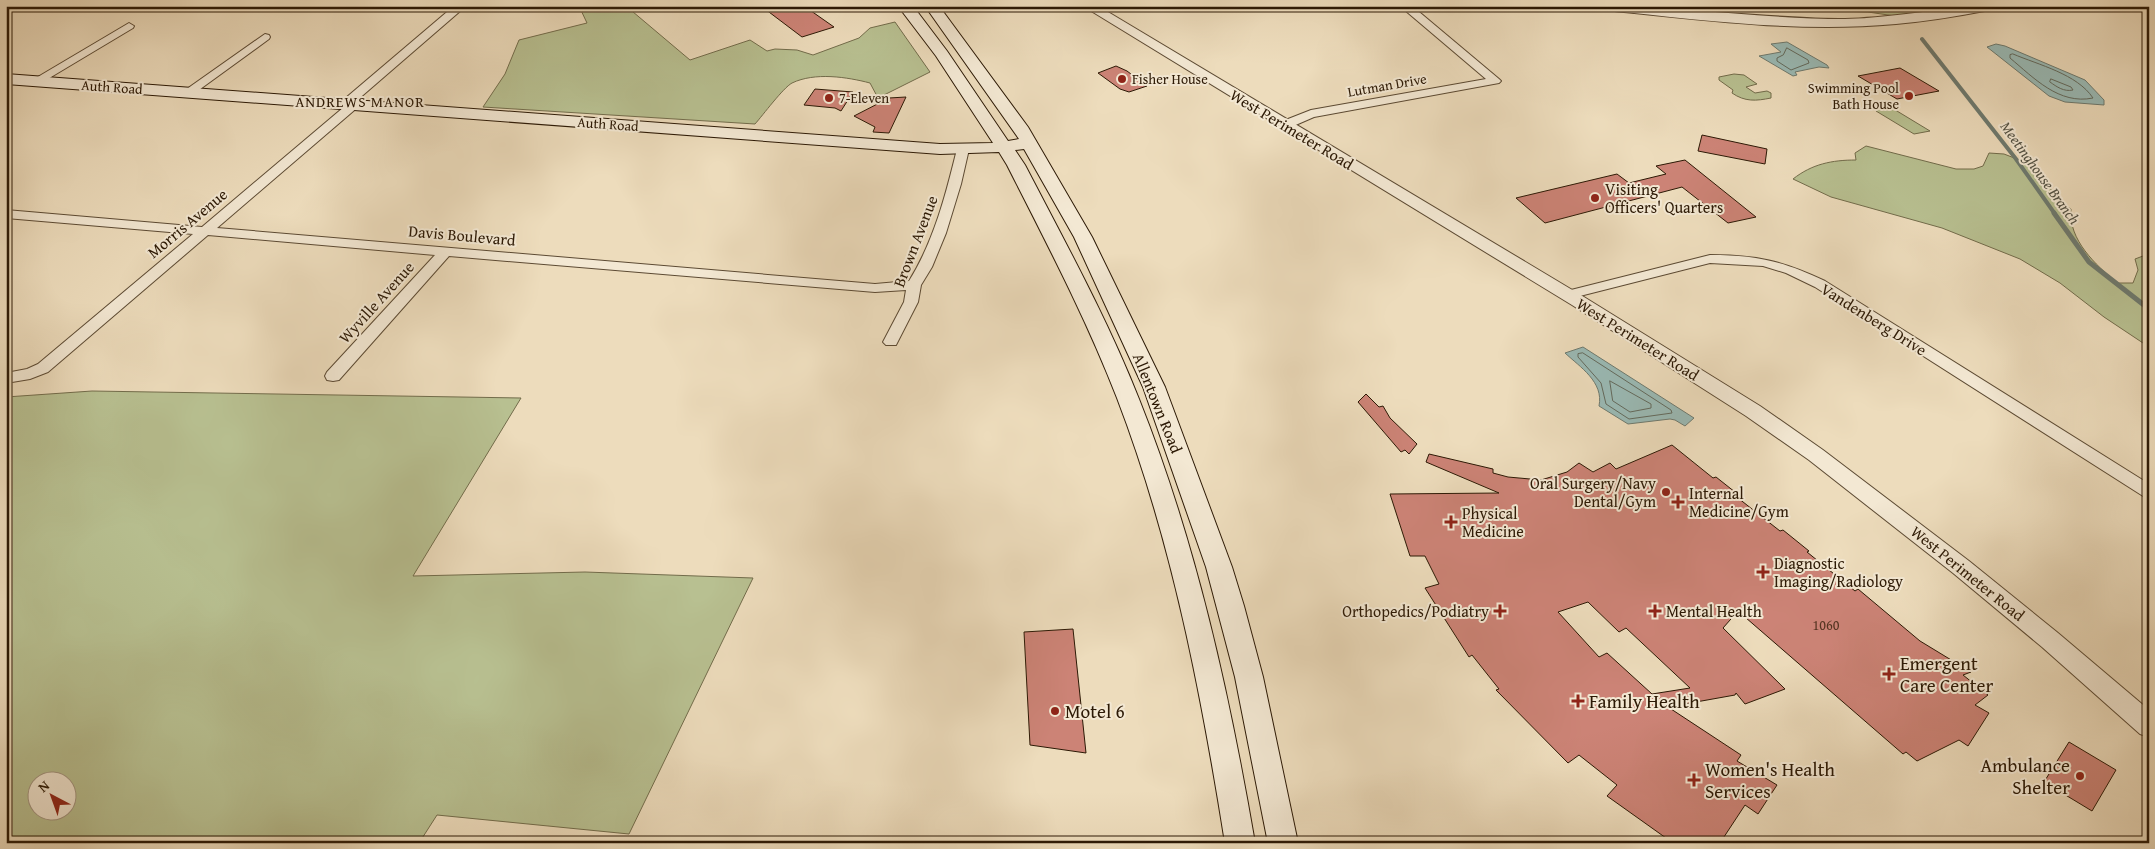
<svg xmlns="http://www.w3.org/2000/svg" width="2155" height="849" viewBox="0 0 2155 849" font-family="'Gentium Book Plus',serif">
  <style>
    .green { fill: #b8c091; stroke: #726c4b; fill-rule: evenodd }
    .water { fill: #9abab5; stroke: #6e7a6f }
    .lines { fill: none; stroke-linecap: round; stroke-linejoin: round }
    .shore { stroke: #636a5d; stroke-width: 1 }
    .stream-far1 { stroke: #6e7a6f; stroke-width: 4 }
    .stream { stroke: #6e7a6f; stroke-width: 5 }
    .building { fill: #cc8376; stroke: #2c1905; fill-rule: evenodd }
    .minor-casing { stroke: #5c4a33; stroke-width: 2 }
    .tertiary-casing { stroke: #5c4a33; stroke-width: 2 }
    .secondary-casing { stroke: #2c1905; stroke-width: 2 }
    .minor { fill: #f3e8d3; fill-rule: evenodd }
    .tertiary { fill: #f3e8d3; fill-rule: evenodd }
    .secondary { fill: #f3e8d3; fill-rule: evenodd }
    .poi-dot { fill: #8f2418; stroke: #f3e8d3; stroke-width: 2 }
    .labels { text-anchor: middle; stroke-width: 4; stroke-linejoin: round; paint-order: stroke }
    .far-poi-label { font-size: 14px; fill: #2c1905; stroke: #f3e8d3; text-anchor: start }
    .far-street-label { font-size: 14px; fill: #2c1905; stroke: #f3e8d3 }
    .number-label { font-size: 14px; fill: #543421 }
    .far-neighbourhood-label { font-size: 15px; letter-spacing: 1px; fill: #2c1905; stroke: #f3e8d3 }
    .far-water-label { font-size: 15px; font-style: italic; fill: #525143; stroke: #f3e8d3 }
    .street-label { font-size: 16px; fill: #2c1905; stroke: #f3e8d3 }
    .poi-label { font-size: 16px; fill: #2c1905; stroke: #f3e8d3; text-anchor: start }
    .near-poi-label { font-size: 19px; fill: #2c1905; stroke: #f3e8d3; text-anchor: start }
  </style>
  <rect width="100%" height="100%" fill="#eddcbc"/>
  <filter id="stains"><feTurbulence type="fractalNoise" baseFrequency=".004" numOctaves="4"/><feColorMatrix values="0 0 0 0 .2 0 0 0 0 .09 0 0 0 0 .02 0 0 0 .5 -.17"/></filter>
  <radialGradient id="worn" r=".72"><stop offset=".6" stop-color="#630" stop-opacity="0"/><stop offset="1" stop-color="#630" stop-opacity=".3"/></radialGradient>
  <path class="green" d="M 579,6 L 626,6 L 690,60 L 750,40 L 767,51 L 775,49 L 797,50 L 813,55 L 859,38 L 870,28 L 895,22 L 930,72 L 878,98 L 870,83 C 847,77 815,72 792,83 C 783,88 763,115 755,124 L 483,107 L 505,74 L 519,40 L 587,23 Z
    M 1818,6 L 1937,6 L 1938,7 L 1935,11 L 1895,16 L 1868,12 L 1839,11 Z
    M 1734,74 L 1744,75 L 1757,84 L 1746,87 L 1755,93 L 1767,91 L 1771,93 L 1771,98 C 1756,101 1745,102 1732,93 L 1733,90 L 1719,80 L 1719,77 Z
    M 1878,104 L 1892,108 L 1930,131 L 1914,134 L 1876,111 L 1874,107 Z
    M 1866,146 L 1956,169 L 1974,169 L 1983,166 L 1989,153 L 2004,154 L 2035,166 L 2045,175 L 2055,199 L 2071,209 C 2068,240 2096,265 2117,283 L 2133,283 L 2138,270 L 2135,259 L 2143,256 L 2149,258 L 2149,347 L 2104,317 L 2060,283 L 2020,259 L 1942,228 L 1831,197 L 1793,179 C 1812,164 1832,160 1856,160 L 1855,153 Z
    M 92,391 L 521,398 L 413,576 L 585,572 L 753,578 L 629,834 L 437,815 L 419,843 L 6,843 L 6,397 ZM 38,782 L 68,782 L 68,812 L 38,812 Z"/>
  <path class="water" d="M 1787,42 L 1827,65 L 1829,68 L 1819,67 L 1795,72 L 1797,75 L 1793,76 L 1759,56 L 1781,52 L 1771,44 Z
    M 1996,44 L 2005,46 L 2085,80 L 2104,100 L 2104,105 L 2065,102 L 2049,96 L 1987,47 Z
    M 1583,347 L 1694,418 L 1685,426 L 1675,420 L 1670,419 L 1628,424 L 1599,406 C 1604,382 1580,367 1565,353 Z"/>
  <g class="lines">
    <path class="shore" d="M 1787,48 L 1808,60 L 1809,63 L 1791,70 L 1777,61 L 1777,58 L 1783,55 Z
      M 2013,54 C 2039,65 2077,74 2093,98 C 2059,105 2034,78 2010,58 L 2010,55 Z
      M 2051,79 L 2071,87 L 2073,90 C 2064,92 2057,87 2050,82 Z
      M 1583,353 L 1671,410 L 1672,413 L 1629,419 L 1606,404 L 1601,383 L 1578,357 L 1578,354 Z
      M 1610,381 L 1651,404 L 1651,408 L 1630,412 L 1613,401 Z"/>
    <path class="stream-far1" d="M 1922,39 L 2016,159 L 2055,214"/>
    <path class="stream" d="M 2054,213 L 2089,262 L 2149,309"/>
  </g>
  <path class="building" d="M 761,6 L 804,6 L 834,27 L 802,37 Z
    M 1116,66 L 1127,71 L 1147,86 L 1129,92 L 1120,89 L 1098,73 Z
    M 1900,68 L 1939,91 L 1897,99 L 1858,76 Z
    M 815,89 L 853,92 L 841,111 L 835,108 L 804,105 Z
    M 906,97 L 889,133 L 873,132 L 875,127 L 854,116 L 889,98 Z
    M 1702,135 L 1767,149 L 1765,164 L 1698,151 Z
    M 1685,160 L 1756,217 L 1728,223 L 1682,187 L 1545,223 L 1516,198 L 1617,174 L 1629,183 L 1666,174 L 1656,166 Z
    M 1366,394 L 1379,407 L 1383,406 L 1390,418 L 1417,444 L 1409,454 L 1405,450 L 1401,452 L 1358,402 Z
    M 1672,445 L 1713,478 L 1716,477 L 1740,496 L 1738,498 L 1780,531 L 1783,530 L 1809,551 L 1807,552 L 1855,591 L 1858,589 L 1920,641 L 1971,672 L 1963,675 L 1988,695 L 1975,705 L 1989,713 L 1968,746 L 1959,740 L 1917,761 L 1906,752 L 1903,754 L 1738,611 L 1723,628 L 1785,689 L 1745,704 L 1736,693 L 1735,695 L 1668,707 L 1741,755 L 1737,761 L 1777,785 L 1758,814 L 1745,805 L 1720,843 L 1673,843 L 1607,796 L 1617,785 L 1579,755 L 1568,763 L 1496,690 L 1499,689 L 1472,655 L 1469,657 L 1425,588 L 1439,584 L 1425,556 L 1410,556 L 1390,494 L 1499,493 L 1426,462 L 1429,454 L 1493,469 L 1493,473 L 1508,477 L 1541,480 L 1567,472 L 1579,463 L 1593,472 L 1610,463 L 1616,469 ZM 1588,602 L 1619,632 L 1626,628 L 1690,688 L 1652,694 L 1607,653 L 1599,657 L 1558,612 Z
    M 1073,629 L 1086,753 L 1030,745 L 1024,632 Z
    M 2069,742 L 2116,770 L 2092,811 L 2044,782 Z"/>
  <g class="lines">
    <g class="minor-casing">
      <path id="minor" d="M 454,6 L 466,6 L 355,102 L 360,105 L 358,107 L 217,228 L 875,284 L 909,281 C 934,241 946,194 957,149 L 959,146 L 967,146 L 969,149 L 961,184 L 946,233 L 932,267 L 921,285 L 918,302 L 896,345 L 886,345 L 883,342 L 904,302 L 906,290 L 875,292 L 449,256 L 339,380 L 333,381 L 327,380 L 325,376 L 327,372 L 435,255 L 208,235 L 48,372 L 30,379 L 6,383 L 6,373 L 27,369 L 38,364 L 193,234 L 6,218 L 6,210 L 202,227 L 344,107 L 339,104 L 341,102 Z
        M 1400,6 L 1412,6 L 1499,79 L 1501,81 L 1499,83 L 1314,117 L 1291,127 L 1283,127 L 1281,124 L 1283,121 L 1311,110 L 1486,79 Z
        M 129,23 L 134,26 L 133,28 L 41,83 L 33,83 L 31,81 Z
        M 265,34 L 269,35 L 270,37 L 269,39 L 192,95 L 184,95 L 182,93 L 184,91 Z
        M 1710,255 C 1756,255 1783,261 1825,281 L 2149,484 L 2149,498 L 2143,496 L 1815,287 L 1786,273 L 1763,266 L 1710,263 L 1568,299 L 1563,298 L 1561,295 L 1563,292 Z"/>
    </g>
    <g class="tertiary-casing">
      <path id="tertiary" d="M 1083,6 L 1098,6 L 1584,297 L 1760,406 L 1823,450 L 1969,561 L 2058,633 L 2149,710 L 2149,737 L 2140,734 L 2042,647 L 1953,573 L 1809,460 L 1746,416 L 1572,305 Z
        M 1599,6 C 1681,6 1763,19 1845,19 C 1896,18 1946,6 1996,6 L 1990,10 C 1959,16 1928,21 1896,24 C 1800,33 1701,20 1605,10 Z"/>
    </g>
    <g class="secondary-casing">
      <path id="secondary" d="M 898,6 L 913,6 L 947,51 L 1008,141 L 1019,139 L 925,6 L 939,6 L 1028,127 L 1092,237 L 1165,387 L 1232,567 L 1244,606 L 1263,677 L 1298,843 L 1268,843 L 1235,677 L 1206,567 L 1143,387 L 1074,237 L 1024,149 L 1015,150 L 1025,165 C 1065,242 1107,318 1139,399 C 1196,542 1229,692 1255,843 L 1225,843 C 1201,692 1172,541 1117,398 C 1086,318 1046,242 1007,165 L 999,152 L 940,154 L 6,84 L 6,74 L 940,144 L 993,143 L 936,56 Z"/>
    </g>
    <use href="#minor" class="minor"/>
    <use href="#tertiary" class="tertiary"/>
    <use href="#secondary" class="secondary"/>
  </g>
  <g class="poi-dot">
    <circle cx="1122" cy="79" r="5"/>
    <circle cx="1909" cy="96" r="5"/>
    <circle cx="829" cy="98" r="5"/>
    <circle cx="1595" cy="198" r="5"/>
    <circle cx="1666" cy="492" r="5"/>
    <path d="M1675.5 494.5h5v5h5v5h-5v5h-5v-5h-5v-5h5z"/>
    <path d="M1448.5 514.5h5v5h5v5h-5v5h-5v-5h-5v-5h5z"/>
    <path d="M1760.5 564.5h5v5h5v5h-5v5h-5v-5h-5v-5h5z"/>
    <path d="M1497.5 603.5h5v5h5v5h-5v5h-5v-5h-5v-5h5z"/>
    <path d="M1652.5 603.5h5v5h5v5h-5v5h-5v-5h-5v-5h5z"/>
    <path d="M1886.5 666.5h5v5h5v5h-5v5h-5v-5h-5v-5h5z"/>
    <path d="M1575.5 693.5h5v5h5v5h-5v5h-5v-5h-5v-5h5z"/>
    <circle cx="1055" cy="711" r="5"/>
    <circle cx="2080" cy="776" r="5"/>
    <path d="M1691.5 772.5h5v5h5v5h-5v5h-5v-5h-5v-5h5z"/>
  </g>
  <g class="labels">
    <g class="far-poi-label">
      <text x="1132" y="84">Fisher House</text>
      <text x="1899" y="93" text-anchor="end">Swimming Pool<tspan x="1899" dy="16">Bath House</tspan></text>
      <text x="839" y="103">7-Eleven</text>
    </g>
    <g class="far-street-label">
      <text transform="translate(1387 85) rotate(-10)" y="5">Lutman Drive</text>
      <text transform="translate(112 87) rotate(4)" y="5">Auth Road</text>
      <text transform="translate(608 124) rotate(4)" y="5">Auth Road</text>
    </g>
    <g class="number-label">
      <text x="1826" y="630">1060</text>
    </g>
    <g class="far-neighbourhood-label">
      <text x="360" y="107">ANDREWS MANOR</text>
    </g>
    <g class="far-water-label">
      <text transform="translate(2040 173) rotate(54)" y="5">Meetinghouse Branch</text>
    </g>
    <g class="street-label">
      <text transform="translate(1292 129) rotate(31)" y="6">West Perimeter Road</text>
      <text transform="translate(187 223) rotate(-40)" y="6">Morris Avenue</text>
      <text transform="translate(462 235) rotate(5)" y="6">Davis Boulevard</text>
      <text transform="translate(915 241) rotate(-69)" y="6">Brown Avenue</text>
      <text transform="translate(376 302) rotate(-48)" y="6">Wyville Avenue</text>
      <text transform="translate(1874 319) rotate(32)" y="6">Vandenberg Drive</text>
      <text transform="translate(1638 339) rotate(32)" y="6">West Perimeter Road</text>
      <text transform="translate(1158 403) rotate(68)" y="6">Allentown Road</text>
      <text transform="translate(1968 573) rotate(39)" y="6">West Perimeter Road</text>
    </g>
    <g class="poi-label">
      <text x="1605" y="195">Visiting<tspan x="1605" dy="18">Officers' Quarters</tspan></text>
      <text x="1656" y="489" text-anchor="end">Oral Surgery/Navy<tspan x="1656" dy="18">Dental/Gym</tspan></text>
      <text x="1689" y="499">Internal<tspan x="1689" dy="18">Medicine/Gym</tspan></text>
      <text x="1462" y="519">Physical<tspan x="1462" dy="18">Medicine</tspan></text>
      <text x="1774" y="569">Diagnostic<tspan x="1774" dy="18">Imaging/Radiology</tspan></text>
      <text x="1489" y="617" text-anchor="end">Orthopedics/Podiatry</text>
      <text x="1666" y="617">Mental Health</text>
    </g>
    <g class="near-poi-label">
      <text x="1900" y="670">Emergent<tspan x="1900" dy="22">Care Center</tspan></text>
      <text x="1589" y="708">Family Health</text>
      <text x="1065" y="718">Motel 6</text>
      <text x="2070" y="772" text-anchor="end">Ambulance<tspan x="2070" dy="22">Shelter</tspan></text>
      <text x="1705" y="776">Women's Health<tspan x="1705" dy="22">Services</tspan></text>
    </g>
  </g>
  <rect width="2155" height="849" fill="none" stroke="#eddcbc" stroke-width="25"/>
  <rect x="8" y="8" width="2140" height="834" fill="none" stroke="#2c1905" stroke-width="2.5"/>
  <rect x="12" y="12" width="2130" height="824" fill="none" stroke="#2c1905"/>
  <g transform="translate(52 796) rotate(319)"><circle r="24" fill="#f3e8d3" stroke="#a39581"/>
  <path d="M0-4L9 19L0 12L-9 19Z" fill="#8f2418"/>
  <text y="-8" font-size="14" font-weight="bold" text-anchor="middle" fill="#2c1905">N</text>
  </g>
  <rect width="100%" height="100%" filter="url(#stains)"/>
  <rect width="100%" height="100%" fill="url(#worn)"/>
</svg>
